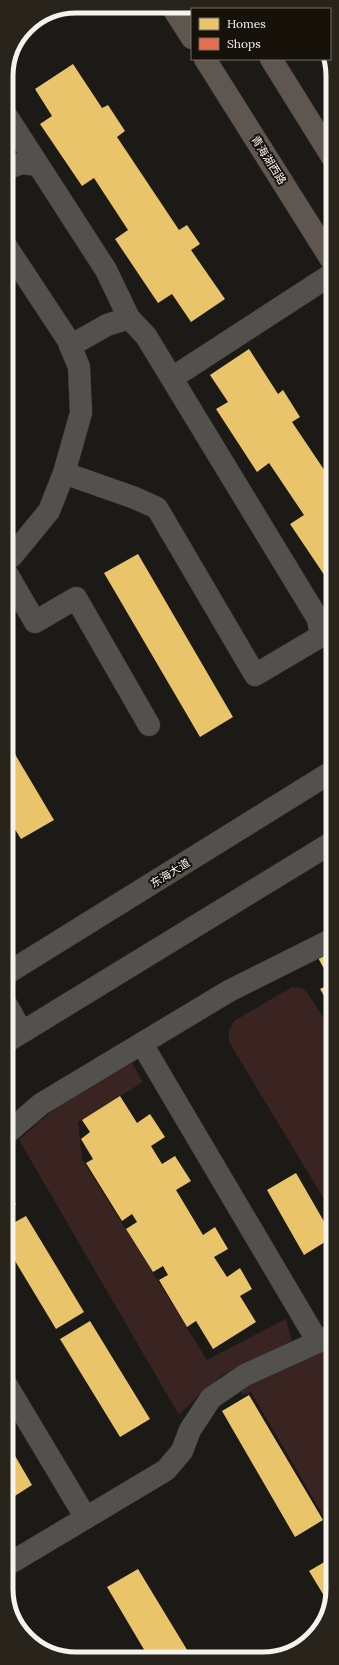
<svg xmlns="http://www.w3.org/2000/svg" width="339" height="1665" viewBox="0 0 339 1665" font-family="Lora,'Noto Sans SC',serif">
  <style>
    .green { fill: #392421 }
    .homes { fill: #e9c46a }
    .shops { fill: #e76f51 }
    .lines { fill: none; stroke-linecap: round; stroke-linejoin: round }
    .minor-casing { stroke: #353330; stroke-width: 23 }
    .major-casing { stroke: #353330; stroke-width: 23 }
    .minor { stroke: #53514d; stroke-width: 22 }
    .major { stroke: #5e564f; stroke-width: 22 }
    .labels { text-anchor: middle; stroke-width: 4; stroke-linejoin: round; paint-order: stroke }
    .street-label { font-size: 11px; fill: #f6f3ed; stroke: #171209 }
    .rim { fill: none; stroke: #f6f3ed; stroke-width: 5 }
  </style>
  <rect width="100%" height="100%" fill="#1c1a16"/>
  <path class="green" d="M 292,987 L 301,988 L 307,992 L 333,1033 L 333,1214 L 229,1042 L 229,1030 L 234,1021 Z
    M 132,1063 L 143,1082 L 78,1122 L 82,1159 L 207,1360 L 286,1319 L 292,1342 L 224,1374 L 204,1390 L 179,1415 L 19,1140 L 56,1107 Z
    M 333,1339 L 333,1532 L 251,1392 L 243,1395 L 236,1383 Z"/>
  <path class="homes" d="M 73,64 L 102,108 L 108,105 L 125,131 L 117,137 L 179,230 L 187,225 L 200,244 L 191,250 L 225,299 L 191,322 L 172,294 L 158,303 L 115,239 L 128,230 L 94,178 L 82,186 L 40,124 L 52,116 L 35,89 Z
    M 249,349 L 278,394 L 283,390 L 300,417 L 292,422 L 333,483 L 333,588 L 290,524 L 304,515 L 269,463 L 257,472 L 216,409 L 228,402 L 210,375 Z
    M 138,554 L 233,717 L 200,737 L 104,573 Z
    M 6,739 L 54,820 L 21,839 L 6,815 Z
    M 333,947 L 333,1011 L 320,989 L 332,983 L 317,956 Z
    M 120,1096 L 137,1123 L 150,1114 L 165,1137 L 151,1146 L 162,1164 L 175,1156 L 191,1181 L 176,1190 L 203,1235 L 215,1227 L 228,1249 L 214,1257 L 227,1277 L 240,1268 L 252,1289 L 240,1296 L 256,1322 L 213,1349 L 196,1321 L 187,1327 L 159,1280 L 168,1275 L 163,1266 L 153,1272 L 126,1229 L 137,1222 L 132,1214 L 122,1221 L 86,1163 L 93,1159 L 81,1139 L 90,1132 L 82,1120 Z
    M 296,1173 L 333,1237 L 304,1255 L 267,1190 Z
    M 6,1187 L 16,1204 L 6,1210 Z
    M 26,1216 L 84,1312 L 56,1329 L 6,1246 L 6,1227 Z
    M 90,1321 L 150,1419 L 120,1437 L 60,1339 Z
    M 249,1395 L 323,1520 L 295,1537 L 222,1411 Z
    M 7,1442 L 32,1485 L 7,1501 Z
    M 333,1557 L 333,1594 L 329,1604 L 309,1571 Z
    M 138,1569 L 192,1658 L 149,1658 L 107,1587 Z"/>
  <path class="shops" d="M 333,635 L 333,654 L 324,640 Z"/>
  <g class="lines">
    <g class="minor-casing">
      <path id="minor" d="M 6,115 L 106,270 L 129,318
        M 6,169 L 22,163 L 38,165
        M 6,246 L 68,340 L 79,367 L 81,413 L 64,473 L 49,511 L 12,556 L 6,560
        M 172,378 L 332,274
        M 64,473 L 135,498 L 157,508 L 255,675 L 321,636 L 318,619 L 146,336 L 129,318 L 107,325 L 70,346
        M 6,572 L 35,622 L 76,598 L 149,725
        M 6,974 L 333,771
        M 6,1004 L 22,1032
        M 6,1042 L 333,842
        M 142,1044 L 318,1342
        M 6,1134 L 41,1104 L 229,991 L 333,939
        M 7,1386 L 86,1518
        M 7,1565 L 166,1470 L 182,1451 L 190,1430 L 211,1398 L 245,1375 L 333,1335"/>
    </g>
    <g class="major-casing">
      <path id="major" d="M 174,10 L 192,38
        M 205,59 L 332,261
        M 271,59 L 332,157"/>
    </g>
    <use href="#minor" class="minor"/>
    <use href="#major" class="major"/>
  </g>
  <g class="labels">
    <g class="street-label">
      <text transform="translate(269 160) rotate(58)" y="4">青海湖西路</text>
      <text transform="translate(170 873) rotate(-32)" y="4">东海大道</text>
    </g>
  </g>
  <path d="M0 0H339V1665H0ZM76 13H263A63 63 0 0 1 326 76V1589A63 63 0 0 1 263 1652H76A63 63 0 0 1 13 1589V76A63 63 0 0 1 76 13Z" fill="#29241b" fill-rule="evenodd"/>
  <path class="rim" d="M76 13H263A63 63 0 0 1 326 76V1589A63 63 0 0 1 263 1652H76A63 63 0 0 1 13 1589V76A63 63 0 0 1 76 13Z"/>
  <rect x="191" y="8" width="140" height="52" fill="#171209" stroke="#706c64"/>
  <rect x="199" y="18" width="20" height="12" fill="#e9c46a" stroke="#706c64"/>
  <text x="227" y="28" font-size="12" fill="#f6f3ed">Homes</text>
  <rect x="199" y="38" width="20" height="12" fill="#e76f51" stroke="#706c64"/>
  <text x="227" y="48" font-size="12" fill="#f6f3ed">Shops</text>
</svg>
